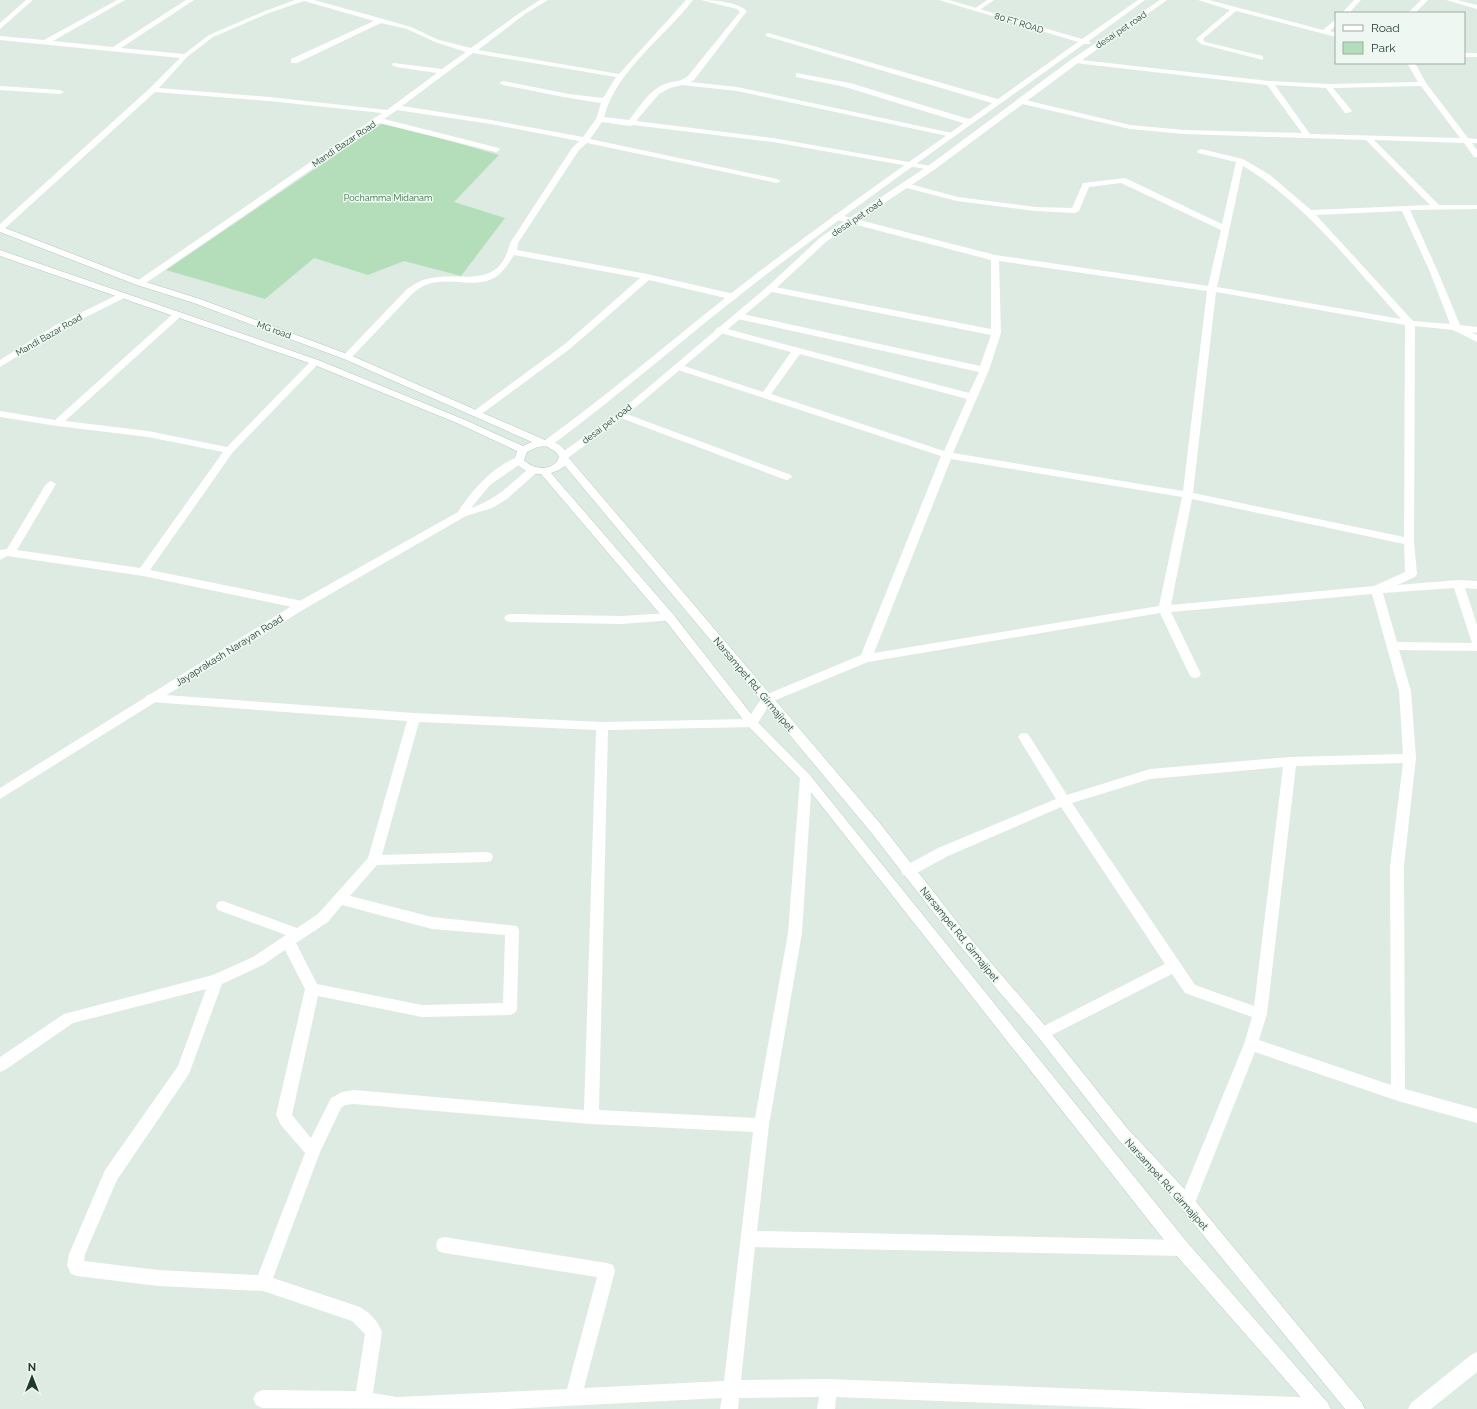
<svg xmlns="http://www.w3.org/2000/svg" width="1477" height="1409" viewBox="0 0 1477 1409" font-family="Raleway,sans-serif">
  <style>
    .green { fill: #b4deba }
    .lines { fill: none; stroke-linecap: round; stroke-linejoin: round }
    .secondary-casing { stroke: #b0cbbe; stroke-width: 1 }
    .minor { fill: #fff; fill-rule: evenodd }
    .tertiary { fill: #fff; fill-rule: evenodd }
    .secondary { fill: #fff; fill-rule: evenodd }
    .labels { text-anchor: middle; stroke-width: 3; stroke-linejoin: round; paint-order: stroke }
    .far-street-label { font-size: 9px; fill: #1e3b2f; stroke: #eef7f1 }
    .far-park-label { font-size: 9px; fill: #26743a; stroke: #eef7f1 }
    .street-label { font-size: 10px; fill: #1e3b2f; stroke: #eef7f1 }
  </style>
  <rect width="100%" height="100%" fill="#ddebe3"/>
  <path class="green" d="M 384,122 L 499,155 L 454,202 L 505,218 L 461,276 L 404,261 L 368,275 L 314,258 L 265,299 L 166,270 Z"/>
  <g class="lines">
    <g class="secondary-casing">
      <path id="secondary" d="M 0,226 L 143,281 L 200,299 L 350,355 L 545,440 C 555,440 567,448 569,458 L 879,822 L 965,932 L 1048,1029 L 1127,1128 L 1193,1198 L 1362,1403 L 1365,1409 L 1345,1409 L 1181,1208 L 1117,1138 L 1038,1037 L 955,940 L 869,830 L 565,466 L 559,470 L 551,473 L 673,614 L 756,720 L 810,775 L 1187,1242 L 1328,1403 L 1331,1409 L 1311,1409 L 1175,1254 L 802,781 L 748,726 L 665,620 L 541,474 C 529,474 521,470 514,460 L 517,451 L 457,423 L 312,364 L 0,256 L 0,250 L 318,360 L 463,419 L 523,446 L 532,442 L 344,359 L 194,303 L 137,285 L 0,232 ZM 546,446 L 556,452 L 559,457 C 554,472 533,470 524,460 L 527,452 L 538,447 Z"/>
    </g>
    <path class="minor" d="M 26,0 L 33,0 L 0,29 L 0,23 Z
      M 117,0 L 125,0 L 53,41 L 113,47 L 186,0 L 194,0 L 121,48 L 184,54 L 209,35 L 265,11 L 295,0 L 314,0 L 383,19 L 411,27 L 439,40 L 471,48 L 521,12 L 540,0 L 548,0 L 525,14 L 478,50 L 619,74 L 686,0 L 693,0 C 664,38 617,69 604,117 L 629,120 C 639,108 649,90 665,84 C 673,81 681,82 688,76 L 735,18 L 740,12 L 737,9 L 701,0 C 713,0 738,2 747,11 L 694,80 L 690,82 L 737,87 L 952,133 L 956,135 L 952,137 L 737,91 L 682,85 L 670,88 L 659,94 L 636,121 L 773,138 L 931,166 L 935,168 L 931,170 L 773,142 L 633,125 L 630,126 L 602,122 L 590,139 L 777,179 L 781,181 L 777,183 L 587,143 L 579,150 L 518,243 L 517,250 L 647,274 L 734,294 L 738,297 L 734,300 L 649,280 L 571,348 L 480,415 L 474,415 L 472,413 L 474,411 L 565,344 L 640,278 L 514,255 C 509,263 503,273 494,278 C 473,289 447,276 426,285 C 422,286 417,290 413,293 L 350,359 L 344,359 L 342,357 L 407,289 C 415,284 422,279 432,278 C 464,272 499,290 510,243 L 572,148 L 579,141 L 491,124 L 397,110 L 384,119 L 499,148 L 500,150 L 496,152 L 379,123 L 143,285 L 137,285 L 136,283 L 137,281 L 382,113 L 269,101 L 155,92 L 3,230 L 0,231 L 0,224 L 150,88 L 180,58 L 0,40 L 0,36 L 44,40 ZM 304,1 L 374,21 L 291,59 L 291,63 L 297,63 L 381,23 L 407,29 L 435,42 L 466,52 L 442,69 L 393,63 L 392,65 L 396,67 L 437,73 L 387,110 L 269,97 L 159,88 L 187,57 L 213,37 L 269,13 ZM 473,53 L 616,77 L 603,98 L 569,94 L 503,81 L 499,83 L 503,85 L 569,98 L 601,103 L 596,119 L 583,137 L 491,120 L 402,106 Z
      M 987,0 L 994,0 L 978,11 L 974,11 L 974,9 Z
      M 1198,0 L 1209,0 L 1323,30 L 1336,19 L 1336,25 L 1330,31 L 1336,33 L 1336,37 L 1236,11 L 1203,39 L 1205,42 L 1263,56 L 1263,60 L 1201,44 L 1196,39 L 1197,38 L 1230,10 Z
      M 1354,0 L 1361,0 L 1349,13 L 1342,13 Z
      M 1421,0 L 1428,0 L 1415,13 L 1408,13 Z
      M 1446,0 L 1457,0 L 1477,5 L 1477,9 Z
      M 768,33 L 1001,100 L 1002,102 L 998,104 L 995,104 L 766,36 L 766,34 Z
      M 1464,53 L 1477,53 L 1477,57 L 1464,57 Z
      M 1072,59 L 1269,81 L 1328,84 L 1418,82 L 1407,63 L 1415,63 L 1426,83 L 1468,138 L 1477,139 L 1477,143 L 1472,143 L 1477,150 L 1477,157 L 1474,157 L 1464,143 L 1374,140 L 1439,205 L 1477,205 L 1477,209 L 1410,210 L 1438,272 L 1460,325 L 1477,327 L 1477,333 L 1471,332 L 1477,335 L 1477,342 L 1453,330 L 1415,326 L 1414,542 L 1417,574 L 1415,577 L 1397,585 L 1458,580 L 1477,581 L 1477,589 L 1465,588 L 1477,625 L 1477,651 L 1399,650 L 1411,691 L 1416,758 L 1404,866 L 1405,1089 L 1477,1109 L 1477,1123 L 1398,1101 L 1255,1052 L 1193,1208 L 1187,1210 L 1181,1208 L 1179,1203 L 1244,1044 L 1252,1017 L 1185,993 L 1172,974 L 1048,1037 L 1043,1039 L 1038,1037 L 1036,1033 L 1038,1029 L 1165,964 L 1061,807 L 948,856 L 913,875 L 908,876 L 903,875 L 901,871 L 903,867 L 938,848 L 1056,799 L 1018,737 L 1020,734 L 1024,733 L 1028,734 L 1067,795 L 1150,769 L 1290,757 L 1403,754 L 1399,691 L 1372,594 L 1171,612 L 1201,674 L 1199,677 L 1195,678 L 1191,677 L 1189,674 L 1160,613 L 868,662 L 771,702 L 756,726 L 752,727 L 608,730 L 599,1110 L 755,1118 L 788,933 L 800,778 L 802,775 L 806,773 L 810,775 L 812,778 L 802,933 L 769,1125 L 757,1231 L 1181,1240 L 1187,1242 L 1189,1248 L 1187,1254 L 1181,1256 L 755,1247 L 741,1380 L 828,1379 L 1320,1398 L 1326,1401 L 1329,1407 L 1328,1409 L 1148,1409 L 836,1397 L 835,1409 L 817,1409 L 819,1397 L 739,1398 L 738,1409 L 720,1409 L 722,1398 L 508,1409 L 262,1408 L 256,1405 L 253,1399 L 256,1393 L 262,1390 L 356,1391 L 365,1334 L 352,1321 L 263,1291 L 158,1286 L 77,1276 L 71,1274 L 67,1265 L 69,1254 L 105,1170 L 178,1066 L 206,989 L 73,1023 L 5,1070 L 0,1072 L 0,1057 L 64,1014 L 213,975 L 253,957 L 286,935 L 218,910 L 216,906 L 218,902 L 223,901 L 297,928 L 318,914 L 368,858 L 407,721 L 151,702 L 147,701 L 145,698 L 147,695 L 151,694 L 414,713 L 602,722 L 748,719 L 763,696 L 861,655 L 941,456 L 675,369 L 673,367 L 675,365 L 681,365 L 763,392 L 791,352 L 717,332 L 715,330 L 717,328 L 720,327 L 969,393 L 979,372 L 738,319 L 733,316 L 738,313 L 980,366 L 991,335 L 767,291 L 766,289 L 767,287 L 770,286 L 991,329 L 991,260 L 834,219 L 833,217 L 834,215 L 840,215 L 995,255 L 1208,286 L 1221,230 L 1121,183 L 1089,187 L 1079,211 L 1075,213 L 1035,211 L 957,201 L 903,187 L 902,185 L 906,183 L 958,197 L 1035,207 L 1072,208 L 1083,183 L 1125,178 L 1222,224 L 1236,162 L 1198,153 L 1197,151 L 1201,149 L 1243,159 L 1270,175 L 1311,210 L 1430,205 L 1366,140 L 1184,134 L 1130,129 L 1018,103 L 1018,99 L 1021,99 L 1130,125 L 1184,130 L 1302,133 L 1267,85 L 1075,63 L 1072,63 ZM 1275,85 L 1326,88 L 1345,113 L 1348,113 L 1352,111 L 1333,88 L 1421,86 L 1460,138 L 1310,134 ZM 1243,166 C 1305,203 1353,266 1401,319 L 1217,287 ZM 1402,211 L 1430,272 L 1450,324 L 1413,321 L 1316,215 ZM 999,261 L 1207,291 L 1183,491 L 953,453 L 989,370 L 1001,333 ZM 1216,292 L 1405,325 L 1404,537 L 1193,493 ZM 800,354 L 967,399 L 944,451 L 771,394 ZM 951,459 L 1182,497 L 1159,606 L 874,653 ZM 1192,499 L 1404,544 L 1405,572 L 1374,586 L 1171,605 ZM 1454,588 L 1472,643 L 1397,642 L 1383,593 ZM 419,722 L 596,730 L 584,1110 L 354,1090 L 342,1092 L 331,1098 L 311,1138 L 292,1115 L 318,996 L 422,1017 L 510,1015 L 515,1013 L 517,1009 L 519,930 L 517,926 L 432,917 L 350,896 L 377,865 L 486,862 L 491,861 L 493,857 L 491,853 L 486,852 L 382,855 ZM 1403,763 L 1390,866 L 1391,1085 L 1259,1040 L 1267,1014 L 1296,766 ZM 1283,767 L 1254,1006 L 1195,985 L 1072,803 L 1150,779 ZM 342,905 L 432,929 L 505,935 L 503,1003 L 422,1005 L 317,984 L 296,943 L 328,922 ZM 285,950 L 305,989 L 276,1115 L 281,1125 L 305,1153 L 258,1275 L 158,1270 L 84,1261 L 85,1254 L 117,1180 L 189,1074 L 222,984 L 263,965 ZM 354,1104 L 591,1124 L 753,1132 L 724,1381 L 584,1388 L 615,1271 L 613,1265 L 607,1263 L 444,1237 L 438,1239 L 436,1245 L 438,1251 L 444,1253 L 597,1277 L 567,1389 L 397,1397 L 373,1393 L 382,1332 C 378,1321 368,1310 357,1306 L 273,1278 L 320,1152 L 341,1108 L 345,1105 Z
      M 796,73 L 850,83 L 972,120 L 973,122 L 972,124 L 966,124 L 845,87 L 796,77 Z
      M 0,86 L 60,90 L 64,92 L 60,94 L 0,90 Z
      M 121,293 L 125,296 L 124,298 L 62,329 L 0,367 L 0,360 L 56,325 Z
      M 177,312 L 182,315 L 180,317 L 65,421 L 148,431 L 227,447 L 312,360 L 318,360 L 320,362 L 318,364 L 233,452 L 150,570 L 302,601 L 306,602 L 308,605 L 306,608 L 302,609 L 143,576 L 7,556 L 0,560 L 0,550 L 7,549 L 46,484 L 51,481 L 56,484 L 17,550 L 140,568 L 223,452 L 148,437 L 57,426 L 0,417 L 0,411 L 55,420 L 174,313 Z
      M 621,412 L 791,475 L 792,477 L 787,480 L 783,479 L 618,417 L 616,415 Z
      M 669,613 L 673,614 L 675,617 L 673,620 L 622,624 L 510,622 L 506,621 L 504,618 L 506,615 L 510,614 L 622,616 Z
      M 1477,1352 L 1477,1372 L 1431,1409 L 1408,1409 L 1411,1403 L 1471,1355 Z"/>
    <path class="tertiary" d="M 939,0 L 949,0 L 1082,39 L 1138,0 L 1145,0 L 1089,41 L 1091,43 L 1090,44 L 1084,44 C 975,122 865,199 759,280 C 689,334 623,392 552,445 L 544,445 L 543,443 L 544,441 C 616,389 682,331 752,277 C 858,196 969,120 1078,42 Z
      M 1160,0 L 1167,0 L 1078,63 L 934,170 L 827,241 L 773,291 L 624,417 L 569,457 L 561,457 L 560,455 L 561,453 L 618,413 L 767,287 L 821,237 L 928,166 L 1072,59 Z
      M 519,457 L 523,458 L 524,460 L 523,462 L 490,485 L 471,508 C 495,500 510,485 528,469 L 536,469 L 537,471 L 536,473 L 507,499 L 492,508 L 466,516 L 306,608 L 0,799 L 0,788 L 298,602 L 458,512 C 470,492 496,463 519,457 Z"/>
    <use href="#secondary" class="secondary"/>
  </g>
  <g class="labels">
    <g class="far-street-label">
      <text transform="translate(1019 23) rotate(17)" y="3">80 FT ROAD</text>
      <text transform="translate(1121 30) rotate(-34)" y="3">desai pet road</text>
      <text transform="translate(344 144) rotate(-34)" y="3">Mandi Bazar Road</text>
      <text transform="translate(857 218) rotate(-34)" y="3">desai pet road</text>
      <text transform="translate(274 330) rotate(20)" y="3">MG road</text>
      <text transform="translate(49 335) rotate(-30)" y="3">Mandi Bazar Road</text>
      <text transform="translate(607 424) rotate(-37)" y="3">desai pet road</text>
    </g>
    <g class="far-park-label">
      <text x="388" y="201">Pochamma Midanam</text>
    </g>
    <g class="street-label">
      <text transform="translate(229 650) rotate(-32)" y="4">Jayaprakash Narayan Road</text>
      <text transform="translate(754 684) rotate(50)" y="4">Narsampet Rd, Girmajipet</text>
      <text transform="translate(960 934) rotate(51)" y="4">Narsampet Rd, Girmajipet</text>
      <text transform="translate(1167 1184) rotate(48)" y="4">Narsampet Rd, Girmajipet</text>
    </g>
  </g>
  <rect x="1335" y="12" width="130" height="52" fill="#eef7f1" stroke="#9baca3"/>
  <rect x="1343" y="25" width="20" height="6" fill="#ffffff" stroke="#9baca3"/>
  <text x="1371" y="32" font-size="12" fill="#1e3b2f">Road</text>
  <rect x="1343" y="42" width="20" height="12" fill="#b4deba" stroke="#9baca3"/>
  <text x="1371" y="52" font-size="12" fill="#1e3b2f">Park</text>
  <g transform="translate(32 1377)" stroke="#eef7f1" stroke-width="3" paint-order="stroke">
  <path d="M0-3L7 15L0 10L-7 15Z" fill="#1e3b2f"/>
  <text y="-6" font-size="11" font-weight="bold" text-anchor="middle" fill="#1e3b2f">N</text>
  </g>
</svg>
